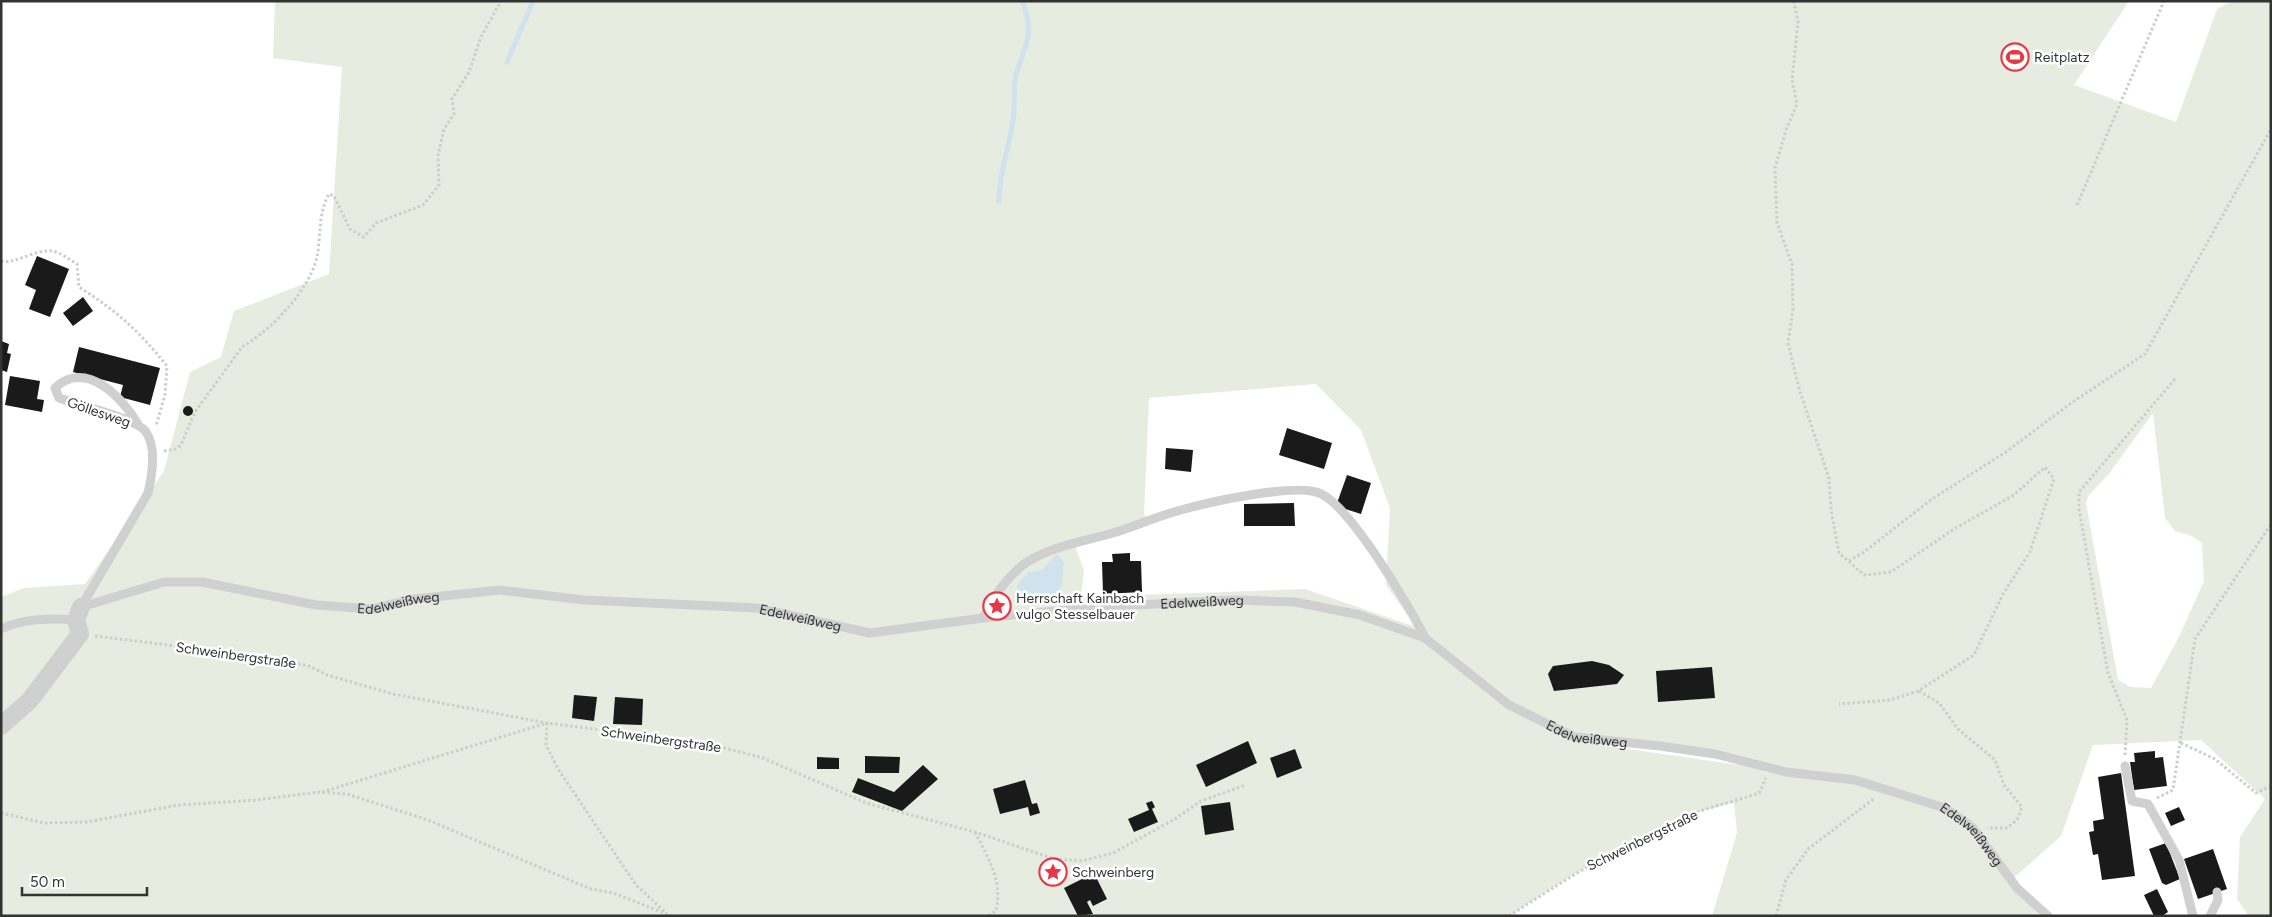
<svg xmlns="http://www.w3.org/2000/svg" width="2272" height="917" viewBox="0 0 2272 917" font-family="Figtree,sans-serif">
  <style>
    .green { fill: #e6ecdf; fill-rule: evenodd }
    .water { fill: #cfe2ee }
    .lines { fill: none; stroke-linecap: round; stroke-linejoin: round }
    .stream { stroke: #cfe2ee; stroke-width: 5 }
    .building { fill: #1a1a1a }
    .path { stroke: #cdcdcd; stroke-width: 3; stroke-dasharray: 2.5 2.5; stroke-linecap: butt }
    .service { stroke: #d0d0d0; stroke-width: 9 }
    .minor { stroke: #d0d0d0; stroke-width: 18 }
    .labels { text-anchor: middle; stroke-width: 5; stroke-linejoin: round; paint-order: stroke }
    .poi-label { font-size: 14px; fill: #333; stroke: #fff; text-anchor: start }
    .street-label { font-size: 14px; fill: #333; stroke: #fff }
  </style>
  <rect width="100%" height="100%" fill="#fff"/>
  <path class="green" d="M 275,1 L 2129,1 L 2074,85 L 2176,122 L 2217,9 L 2232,1 L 2271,1 L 2271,916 L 2249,916 L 2237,899 L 2240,837 L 2265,799 L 2201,740 L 2093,745 L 2061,836 L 2009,882 L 2040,916 L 1712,916 L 1737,833 L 1734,803 C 1719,807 1704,810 1689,815 C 1625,840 1566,879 1509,916 L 1,916 L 1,597 L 24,588 L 85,584 L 164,471 L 190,372 L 221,357 L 234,311 L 329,274 L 342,67 L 273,58 ZM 1316,384 L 1361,430 L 1390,508 L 1386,585 L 1416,627 L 1305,589 L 1081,597 L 1084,570 L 1074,544 L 1150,520 L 1144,514 L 1149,398 ZM 2153,413 L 2165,518 L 2175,531 L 2192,536 L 2202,543 L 2204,581 L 2179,637 L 2151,688 L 2130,687 L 2118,680 L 2086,503 L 2089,495 L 2108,475 ZM 1042,570 L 1061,579 L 1061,589 L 1054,596 L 1029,572 ZM 1554,728 L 1574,737 L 1715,754 L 1770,768 L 1768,773 L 1753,767 L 1572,741 Z"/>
  <path class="water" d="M 1057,554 L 1064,562 C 1063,570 1063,584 1060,590 C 1055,598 1038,602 1030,599 C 1024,597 1020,591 1016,586 L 1029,572 L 1042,570 Z"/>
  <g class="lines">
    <path class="stream" d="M 507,62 L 533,1
      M 999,201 C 999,173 1009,148 1013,121 C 1016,106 1012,89 1016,75 C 1025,43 1036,36 1022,1
      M 1074,615 L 1075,618"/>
  </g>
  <path class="building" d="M 37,256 L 69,269 L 50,317 L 29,309 L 36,290 L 25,285 Z
    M 83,297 L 93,311 L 73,326 L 63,313 Z
    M 1,341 L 9,344 L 7,353 L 11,354 L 7,372 L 1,370 Z
    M 79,347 L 160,368 L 150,405 L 120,397 L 123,385 L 73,372 Z
    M 10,376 L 40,381 L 37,399 L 44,400 L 42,412 L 5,405 Z
    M183 411a5 5 0 1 1 10 0a5 5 0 1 1-10 0Z
    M 1287,428 L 1332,443 L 1324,469 L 1279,455 Z
    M 1166,448 L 1193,450 L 1191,472 L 1165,469 Z
    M 1347,475 L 1371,483 L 1361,514 L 1336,506 Z
    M 1294,503 L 1295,526 L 1244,526 L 1244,504 Z
    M 1130,553 L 1130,561 L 1141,561 L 1142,592 L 1103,594 L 1102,562 L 1113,562 L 1112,554 Z
    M 1592,661 L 1609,665 L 1624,675 L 1617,684 L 1554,691 L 1548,674 L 1553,666 Z
    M 1712,667 L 1715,698 L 1658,702 L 1656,671 Z
    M 574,695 L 597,697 L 594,721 L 572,718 Z
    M 615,697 L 643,699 L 642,725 L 613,724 Z
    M 1248,741 L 1257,763 L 1206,787 L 1196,765 Z
    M 1295,749 L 1302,768 L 1277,778 L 1270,758 Z
    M 2155,751 L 2155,758 L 2163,757 L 2167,786 L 2134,790 L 2130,762 L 2135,762 L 2134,753 Z
    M 865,756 L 900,757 L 899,773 L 865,773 Z
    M 817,757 L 839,758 L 839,769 L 817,769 Z
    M 923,765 L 938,779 L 902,811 L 852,792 L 858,778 L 894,792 Z
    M 2121,773 L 2135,876 L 2102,880 L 2098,854 L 2093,855 L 2089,832 L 2094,831 L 2093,821 L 2104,819 L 2098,777 Z
    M 1025,780 L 1032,804 L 1037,803 L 1040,813 L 1030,816 L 1028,807 L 1000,814 L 993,789 Z
    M 1152,801 L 1155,807 L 1152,809 L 1158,822 L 1134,832 L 1128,819 L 1149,810 L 1146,803 Z
    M 1230,802 L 1234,830 L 1205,835 L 1201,806 Z
    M 2179,807 L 2185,820 L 2171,826 L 2165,813 Z
    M 2166,843 L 2180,879 L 2166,885 L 2162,883 L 2149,849 Z
    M 2213,849 L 2227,889 L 2198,899 L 2184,859 Z
    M 1094,873 L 1107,899 L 1093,906 L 1090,900 L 1087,902 L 1093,914 L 1078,916 L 1064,888 Z
    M 2157,889 L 2168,912 L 2162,916 L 2154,916 L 2144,895 Z"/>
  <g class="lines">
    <path class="path" d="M 1794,1 L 1798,22 L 1792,80 L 1797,104 L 1786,130 L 1775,168 L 1777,223 L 1792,264 L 1793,309 L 1788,343 L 1800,392 L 1829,478 L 1831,510 L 1839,553 L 1864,575 L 1891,572 L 1954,529 L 2014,495 L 2045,467 L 2054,479 L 2030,552 L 2003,594 L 1974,655 L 1918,691 L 1890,700 L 1839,704
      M 2077,205 L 2164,1
      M 1,261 C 14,265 35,249 52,251 C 60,252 70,260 77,264 L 79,287 C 117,311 139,331 167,366 L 165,395 L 156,426
      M 164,451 L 175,449 L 181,445 L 195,412 L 242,347 C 271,330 309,291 317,257 C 321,236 318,213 329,194 L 334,196 L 350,229 L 364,237 L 376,223 L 423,205 L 439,185 L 438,156 L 444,129 L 454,114 L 452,99 L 469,72 L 481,37 L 501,1
      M 1849,561 L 1864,552 L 1932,499 L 2006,452 L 2074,401 L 2145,354 L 2271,129
      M 95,636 L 264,657 L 309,666 L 327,675 L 393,694 L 547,723 L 705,743 L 763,758 L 866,803 L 975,832 L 1054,859 L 1082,861 L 1113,853 L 1175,819 L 1201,801 L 1246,785
      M 1919,691 L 1939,703 L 1958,729 L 1995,760 L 2004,785 L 2022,807 L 2017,820 L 2007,828 L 1987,828
      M 2181,743 L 2215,759 L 2256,793 L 2271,786
      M 2125,755 L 2127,720 L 2108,673 L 2079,509 L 2079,492 L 2175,379
      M 322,792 L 547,723 L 546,745 L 558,769 L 636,885 L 665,912
      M 2157,798 L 2173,790 L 2195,639 L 2271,524
      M 1,813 L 44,823 L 86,822 L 179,805 L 256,800 L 319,792 L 347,794 L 428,820 L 591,889 L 613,893 L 672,916
      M 975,832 C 988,858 1003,880 996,911 L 988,916
      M 1509,916 C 1567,879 1625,841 1689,815 C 1712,806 1736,801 1759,793 L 1766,778
      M 1776,916 L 1786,880 L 1808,849 L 1875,798"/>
    <g class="service">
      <path id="s1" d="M 81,607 L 164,582 L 202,582 L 316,605 L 372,609 L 414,599 L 500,590 L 584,600 L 757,608 L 870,633 L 983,618 L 1096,607 L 1235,600 L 1295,602 L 1360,615 L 1425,638 L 1509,705 L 1574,737 L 1660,746 L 1715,754 L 1786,772 L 1855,780 L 1945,808 L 1973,828 L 2017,888 L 2048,916"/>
      <path d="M 81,607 L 148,493 C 152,476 157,448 146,432 C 138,419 76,404 59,398 L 55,388 C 86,358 124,399 139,426"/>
      <path d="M 983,618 C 993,597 1007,576 1027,562 C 1053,546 1084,541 1113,533 C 1136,526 1158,516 1181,510 C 1209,502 1295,483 1319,493 C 1349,504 1410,607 1425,638"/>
      <path d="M 1,629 C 24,618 51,618 76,620"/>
      <path d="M 2125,766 L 2132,801 L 2148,804 L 2179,860 L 2193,916"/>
      <path d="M 2210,916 L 2218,900 L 2217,892"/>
    </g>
    <path class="minor" d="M 1,726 L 30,700 L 80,634 L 76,620 L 81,607"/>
  </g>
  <defs>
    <g id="stadium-ring" transform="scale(1.4375)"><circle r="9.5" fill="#fff" stroke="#e63946" stroke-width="1.5"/><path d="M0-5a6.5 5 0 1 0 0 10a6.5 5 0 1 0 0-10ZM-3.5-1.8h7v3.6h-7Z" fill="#e63946"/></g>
    <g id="sight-ring" transform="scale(1.4375)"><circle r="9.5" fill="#fff" stroke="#e63946" stroke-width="1.5"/><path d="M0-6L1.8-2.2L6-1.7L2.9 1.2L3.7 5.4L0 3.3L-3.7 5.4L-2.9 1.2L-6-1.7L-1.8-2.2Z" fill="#e63946"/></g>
  </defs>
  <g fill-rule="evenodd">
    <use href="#stadium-ring" x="2015" y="57"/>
    <use href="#sight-ring" x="997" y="606"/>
    <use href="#sight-ring" x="1053" y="872"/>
  </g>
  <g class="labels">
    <g class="poi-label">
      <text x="2034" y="62">Reitplatz</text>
      <text x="1016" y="603">Herrschaft Kainbach<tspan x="1016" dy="16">vulgo Stesselbauer</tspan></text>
      <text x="1072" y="877">Schweinberg</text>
    </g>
    <g class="street-label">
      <text transform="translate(99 412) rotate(19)" y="5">Göllesweg</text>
      <text dy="5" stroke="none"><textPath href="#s1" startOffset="324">Edelweißweg</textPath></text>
      <text dy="5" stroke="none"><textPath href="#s1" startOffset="1134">Edelweißweg</textPath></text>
      <text dy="5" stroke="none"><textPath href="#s1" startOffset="729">Edelweißweg</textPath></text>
      <text transform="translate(236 655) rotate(8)" y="5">Schweinbergstraße</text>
      <text dy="5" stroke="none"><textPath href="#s1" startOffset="1554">Edelweißweg</textPath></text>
      <text transform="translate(661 739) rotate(8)" y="5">Schweinbergstraße</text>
      <text dy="5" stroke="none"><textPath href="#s1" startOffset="1959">Edelweißweg</textPath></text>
      <text transform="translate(1642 840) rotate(-26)" y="5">Schweinbergstraße</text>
    </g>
  </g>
  <rect width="2272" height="917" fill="none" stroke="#333333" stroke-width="5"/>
  <path d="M22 887v8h125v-8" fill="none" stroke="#333333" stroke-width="2.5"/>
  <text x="30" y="887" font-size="15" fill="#333333" stroke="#ffffff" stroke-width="4" paint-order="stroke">50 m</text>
</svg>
